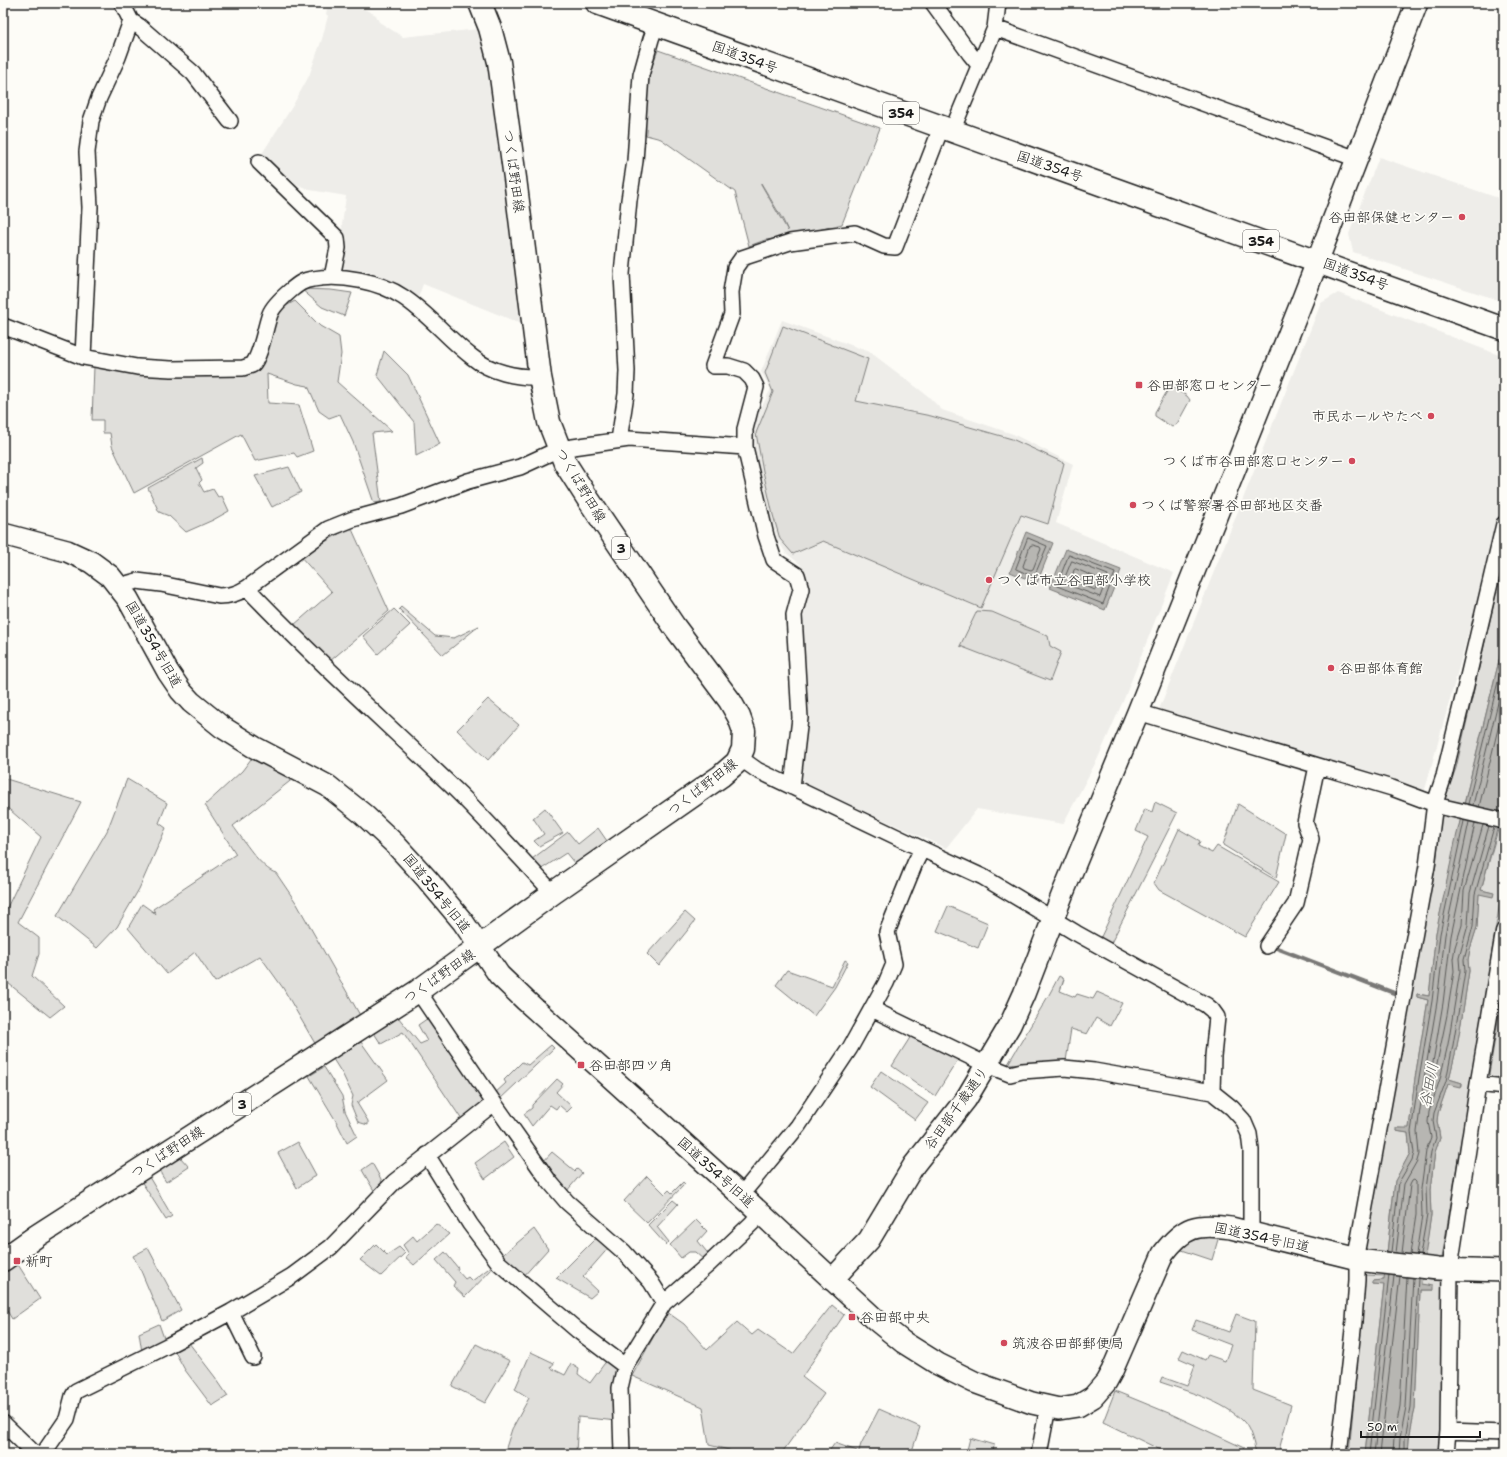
<svg xmlns="http://www.w3.org/2000/svg" width="1507" height="1457" viewBox="0 0 1507 1457" font-family="'Shantell Sans','Klee One',sans-serif">
  <style>
    .built { fill: #eeede9 }
    .green { fill: #e0dfdb; stroke: #7e7e7c; fill-rule: evenodd }
    .water { fill: #b7b6b2; stroke: #797876 }
    .lines { fill: none; stroke-linecap: round; stroke-linejoin: round }
    .shore { stroke: #5a5a58; stroke-width: 1 }
    .stream { stroke: #797876; stroke-width: 4.5 }
    .street-casing { stroke: #1c1c1c; stroke-width: 18 }
    .secondary-casing { stroke: #1c1c1c; stroke-width: 24 }
    .primary-casing { stroke: #1c1c1c; stroke-width: 25 }
    .highway-casing { stroke: #1c1c1c; stroke-width: 25 }
    .street { stroke: #fdfcf7; stroke-width: 15 }
    .secondary { stroke: #fdfcf7; stroke-width: 21 }
    .primary { stroke: #fdfcf7; stroke-width: 22 }
    .highway { stroke: #fdfcf7; stroke-width: 22 }
    .poi-dot { fill: #d1495b; stroke: #fdfcf7; stroke-width: 1.5 }
    .labels { text-anchor: middle; stroke-width: 3.5; stroke-linejoin: round; paint-order: stroke }
    .shield { fill: #fdfcf7; stroke: #605f5e; stroke-width: 1 }
    .shield-label { font-size: 13px; font-weight: bold; fill: #1c1c1c }
    .street-label { font-size: 14px; fill: #1c1c1c; stroke: #fdfcf7 }
    .poi-label { font-size: 14px; fill: #1c1c1c; stroke: #fdfcf7; text-anchor: start }
    .water-label { font-size: 15px; font-style: italic; fill: #5a5a58; stroke: #fdfcf7 }
  </style>
  <rect width="100%" height="100%" fill="#fdfcf7"/>
  <filter id="ink" filterUnits="userSpaceOnUse"><feTurbulence type="fractalNoise" baseFrequency=".025" numOctaves="2"/><feDisplacementMap in="SourceGraphic" scale="8" xChannelSelector="R" yChannelSelector="G"/><feConvolveMatrix kernelMatrix="1 2 1 2 8 2 1 2 1" color-interpolation-filters="sRGB"/></filter>
  <g filter="url(#ink)">
    <path class="built" d="M 328,3 L 347,3 L 366,10 L 376,15 L 379,22 L 403,37 L 479,29 L 489,62 L 524,325 L 423,284 L 417,301 L 340,272 L 342,225 L 346,196 L 310,190 L 280,177 L 261,155 L 292,107 L 309,76 L 322,39 L 328,16 L 326,14 Z
      M 1379,157 L 1504,200 L 1504,302 L 1353,252 L 1349,234 Z
      M 1338,293 L 1504,357 L 1504,496 L 1498,526 L 1424,793 L 1158,712 L 1321,303 Z
      M 782,320 L 870,352 L 928,396 L 942,410 L 1013,434 L 1073,464 L 1056,523 L 1174,573 L 1124,699 L 1098,758 L 1063,824 L 977,809 L 946,848 L 800,782 L 807,723 L 802,637 L 807,588 L 804,570 L 800,564 L 786,553 L 778,541 L 762,491 L 751,433 L 761,408 L 771,389 L 761,372 Z"/>
    <path class="green" d="M 658,50 L 880,128 L 842,224 L 791,237 L 765,240 L 749,246 L 735,192 L 661,139 L 646,135 L 645,113 L 650,71 ZM 761,183 L 783,220 L 788,231 L 761,184 Z
      M 301,289 L 331,290 L 352,293 L 344,316 L 322,307 Z
      M 295,301 L 320,326 L 339,337 L 341,354 L 337,382 L 392,431 L 372,433 L 381,502 L 374,503 L 353,442 L 340,414 L 329,418 L 319,411 L 308,386 L 297,384 L 267,374 L 268,403 L 299,405 L 313,451 L 297,457 L 294,453 L 255,461 L 241,434 L 134,493 L 112,446 L 110,433 L 103,433 L 103,420 L 92,420 L 94,366 L 248,374 L 257,371 L 263,358 L 274,319 L 280,309 Z
      M 783,326 L 868,359 L 856,401 L 931,416 L 1012,439 L 1064,463 L 1048,524 L 1021,515 L 981,608 L 823,541 L 793,554 L 780,539 L 773,515 L 763,471 L 756,433 L 773,392 L 765,373 Z
      M 384,351 L 408,375 L 440,444 L 416,456 L 414,422 L 377,375 Z
      M 1172,387 L 1187,396 L 1190,400 L 1177,424 L 1172,427 L 1155,416 L 1155,412 L 1169,388 Z
      M 202,458 L 203,463 L 196,468 L 202,480 L 199,483 L 204,492 L 213,489 L 218,497 L 222,496 L 229,511 L 213,520 L 186,532 L 169,516 L 159,512 L 148,488 Z
      M 289,467 L 301,492 L 272,507 L 255,476 Z
      M 351,527 L 389,611 L 330,661 L 294,625 L 332,592 L 300,556 Z
      M 1504,559 L 1504,640 L 1464,804 L 1444,800 L 1456,768 Z
      M 401,607 L 435,636 L 454,638 L 479,626 L 443,655 L 399,609 Z
      M 394,609 L 410,625 L 378,654 L 363,636 Z
      M 977,611 L 992,612 L 1048,636 L 1050,646 L 1061,652 L 1050,681 L 960,646 Z
      M 488,699 L 519,725 L 488,760 L 457,730 Z
      M 251,759 L 294,778 L 233,826 C 243,839 261,869 276,873 L 297,904 L 361,1017 L 317,1047 L 283,988 L 260,956 L 215,982 L 195,952 L 167,974 L 128,928 L 142,904 L 156,914 L 153,909 L 236,854 L 205,805 L 242,771 Z
      M 3,778 L 81,802 L 18,922 L 39,938 L 39,954 L 32,976 L 64,1006 L 50,1017 L 3,979 L 3,916 L 41,837 L 3,804 Z
      M 127,779 L 167,803 L 159,823 L 166,828 L 139,889 L 117,927 L 97,948 L 57,916 L 107,831 Z
      M 1155,802 L 1177,813 L 1109,947 L 1099,941 L 1148,837 L 1136,831 L 1145,809 L 1152,812 Z
      M 1238,804 L 1286,834 L 1276,878 L 1223,845 Z
      M 545,808 L 563,833 L 539,846 L 534,841 L 544,834 L 533,818 Z
      M 1441,813 L 1461,817 L 1436,933 L 1429,996 L 1417,994 L 1417,997 L 1428,1000 L 1415,1078 L 1409,1129 L 1397,1128 L 1396,1131 L 1408,1133 L 1410,1153 L 1395,1181 L 1387,1252 L 1365,1250 L 1409,998 L 1436,865 Z
      M 1499,826 L 1504,827 L 1504,877 L 1442,1258 L 1424,1257 L 1431,1215 L 1430,1190 L 1435,1152 L 1440,1138 L 1437,1121 L 1438,1113 L 1448,1084 L 1462,1086 L 1462,1083 L 1449,1079 L 1457,1046 L 1462,1017 L 1469,971 L 1468,960 L 1470,949 L 1477,927 L 1479,893 L 1492,896 L 1493,893 L 1481,890 Z
      M 598,828 L 607,841 L 575,864 L 566,853 L 540,870 L 532,859 L 568,832 L 578,844 Z
      M 1179,829 L 1200,841 L 1198,846 L 1212,853 L 1217,846 L 1279,882 L 1245,937 L 1159,890 L 1154,883 Z
      M 948,906 L 988,923 L 978,948 L 937,931 Z
      M 685,912 L 695,921 L 659,966 L 647,954 Z
      M 845,960 L 848,962 L 835,987 L 814,1016 L 776,985 L 787,970 L 832,986 Z
      M 1059,976 L 1064,979 L 1060,991 L 1075,997 L 1077,994 L 1093,999 L 1097,992 L 1122,1003 L 1110,1026 L 1096,1018 L 1087,1034 L 1071,1029 L 1066,1061 L 1008,1064 L 1050,993 Z
      M 1504,985 L 1504,1081 L 1494,1079 L 1489,1074 Z
      M 431,1016 L 488,1100 L 462,1120 L 403,1032 L 381,1044 L 374,1033 L 398,1017 L 420,1044 L 427,1041 L 418,1025 Z
      M 911,1036 L 959,1058 L 935,1096 L 892,1066 Z
      M 361,1042 L 388,1080 L 357,1103 L 368,1121 L 368,1125 L 358,1122 L 351,1105 L 353,1096 L 343,1075 L 333,1059 Z
      M 551,1045 L 554,1048 L 499,1100 L 494,1094 L 506,1083 L 504,1080 L 522,1062 L 528,1065 Z
      M 324,1067 L 342,1096 L 345,1111 L 357,1136 L 347,1143 L 336,1121 L 309,1076 Z
      M 881,1071 L 928,1103 L 915,1120 L 870,1087 Z
      M 557,1079 L 563,1084 L 556,1092 L 572,1107 L 567,1112 L 559,1105 L 556,1109 L 550,1105 L 532,1126 L 524,1114 L 532,1108 L 532,1105 Z
      M 298,1142 L 316,1175 L 297,1188 L 278,1153 Z
      M 504,1142 L 514,1157 L 485,1179 L 475,1163 Z
      M 552,1152 L 575,1171 L 577,1169 L 582,1173 L 566,1192 L 542,1163 Z
      M 180,1157 L 189,1167 L 166,1182 L 161,1174 L 161,1167 Z
      M 372,1163 L 381,1179 L 382,1186 L 376,1194 L 362,1170 Z
      M 647,1176 L 665,1194 L 669,1190 L 672,1193 L 683,1182 L 685,1184 L 647,1223 L 624,1201 Z
      M 149,1177 L 172,1216 L 166,1220 L 141,1181 Z
      M 673,1200 L 678,1204 L 657,1227 L 669,1242 L 666,1245 L 648,1225 Z
      M 696,1220 L 707,1231 L 698,1241 L 710,1256 L 704,1260 L 695,1252 L 689,1252 L 681,1258 L 670,1245 Z
      M 436,1224 L 449,1234 L 414,1265 L 405,1257 L 409,1254 L 403,1245 L 413,1236 L 417,1241 Z
      M 534,1229 L 548,1249 L 522,1278 L 500,1257 Z
      M 1219,1236 L 1212,1260 L 1179,1249 C 1192,1239 1203,1237 1219,1236 Z
      M 595,1239 L 611,1245 L 583,1277 L 598,1291 L 590,1298 L 556,1278 Z
      M 376,1244 L 387,1255 L 399,1247 L 405,1253 L 381,1276 L 360,1260 Z
      M 148,1248 L 181,1310 L 162,1321 L 141,1271 L 133,1256 Z
      M 445,1252 L 458,1268 L 457,1270 L 465,1279 L 468,1277 L 472,1281 L 492,1266 L 494,1267 L 465,1297 L 453,1286 L 455,1282 L 436,1260 Z
      M 17,1263 L 40,1299 L 12,1319 L 3,1304 L 3,1273 Z
      M 1365,1275 L 1385,1276 L 1384,1280 L 1373,1281 L 1372,1284 L 1384,1284 L 1365,1454 L 1349,1454 Z
      M 1422,1279 L 1442,1281 L 1440,1454 L 1408,1454 L 1409,1439 L 1415,1408 L 1420,1290 L 1433,1290 L 1421,1284 Z
      M 832,1305 L 844,1315 L 802,1377 L 824,1394 L 781,1454 L 734,1454 L 729,1450 L 709,1445 L 703,1407 L 632,1376 L 667,1312 L 684,1324 L 707,1350 L 737,1322 L 752,1335 L 758,1330 L 793,1354 Z
      M 1236,1314 L 1255,1321 L 1253,1390 L 1291,1405 L 1278,1454 L 1256,1454 C 1254,1444 1251,1430 1244,1422 C 1224,1401 1186,1391 1160,1382 L 1162,1377 L 1187,1386 L 1195,1365 L 1179,1358 L 1183,1350 L 1205,1360 L 1208,1355 L 1225,1361 L 1231,1345 L 1192,1330 L 1196,1320 L 1229,1332 Z
      M 159,1324 L 165,1341 L 142,1352 L 139,1333 Z
      M 189,1343 L 215,1377 L 228,1396 L 212,1406 L 185,1370 L 174,1350 Z
      M 476,1344 L 510,1361 L 485,1403 L 452,1386 Z
      M 531,1352 L 554,1363 L 551,1368 L 565,1375 L 571,1364 L 579,1369 L 578,1374 L 590,1383 L 607,1360 L 616,1367 L 615,1382 L 617,1421 L 578,1417 L 576,1454 L 504,1454 L 512,1429 L 529,1398 L 515,1389 Z
      M 1115,1391 L 1171,1414 L 1244,1448 L 1241,1454 L 1169,1454 L 1103,1422 Z
      M 879,1409 L 920,1427 L 911,1454 L 858,1454 L 861,1444 Z
      M 970,1438 L 994,1445 L 993,1454 L 966,1454 Z
      M 835,1443 L 857,1451 L 856,1454 L 827,1454 Z"/>
    <path class="water" d="M 1026,532 L 1053,543 L 1037,583 L 1010,572 Z
      M 1066,549 L 1121,570 L 1105,610 L 1050,588 Z
      M 1504,640 L 1504,803 L 1481,890 L 1494,893 L 1493,897 L 1479,894 L 1477,927 L 1470,949 L 1468,960 L 1469,971 L 1462,1017 L 1457,1046 L 1449,1079 L 1462,1083 L 1461,1087 L 1448,1084 L 1438,1113 L 1437,1121 L 1440,1138 L 1435,1152 L 1430,1190 L 1431,1215 L 1421,1284 L 1433,1286 L 1433,1290 L 1420,1290 L 1415,1408 L 1409,1439 L 1408,1454 L 1365,1454 L 1384,1285 L 1372,1284 L 1372,1281 L 1384,1280 L 1395,1181 L 1410,1153 L 1408,1133 L 1396,1131 L 1396,1128 L 1409,1128 L 1415,1078 L 1428,1000 L 1417,997 L 1417,994 L 1429,996 L 1436,933 L 1455,842 Z"/>
    <g class="lines">
      <path class="shore" d="M 1028,538 L 1047,546 L 1034,577 L 1016,569 Z
        M 1033,545 L 1040,547 L 1041,549 L 1033,569 L 1031,570 L 1024,568 L 1023,566 L 1030,546 Z
        M 1069,555 L 1115,573 L 1103,604 L 1057,586 Z
        M 1072,561 L 1108,575 L 1100,597 L 1063,583 Z
        M 1076,569 L 1100,579 L 1101,581 L 1097,589 L 1095,590 L 1071,580 L 1074,570 Z
        M 1468,804 L 1504,657
        M 1473,805 L 1504,678
        M 1479,807 L 1504,704
        M 1475,823 L 1451,936 L 1443,1003 L 1430,1080 L 1431,1082 L 1433,1082 L 1434,1078 L 1447,1015 L 1454,971 L 1453,959 L 1455,947 L 1462,925 L 1464,891 L 1483,825
        M 1391,1252 L 1399,1182 L 1412,1160 L 1414,1153 L 1411,1132 L 1419,1078 L 1432,1001 L 1440,934 L 1464,821
        M 1396,1253 L 1404,1184 L 1417,1161 L 1419,1154 L 1417,1132 L 1424,1079 L 1437,1002 L 1445,935 L 1469,822
        M 1402,1253 L 1410,1185 L 1412,1181 L 1414,1180 L 1416,1182 L 1416,1215 L 1410,1254
        M 1416,1255 L 1422,1215 L 1421,1189 L 1426,1151 L 1431,1137 L 1428,1122 L 1429,1112 L 1440,1079 L 1448,1044 L 1460,971 L 1459,958 L 1468,925 L 1470,893 L 1489,826
        M 1420,1255 L 1427,1215 L 1426,1189 L 1431,1152 L 1436,1138 L 1433,1121 L 1434,1113 L 1446,1081 L 1453,1045 L 1465,971 L 1464,960 L 1473,926 L 1475,894 L 1494,827
        M 1369,1454 L 1389,1275
        M 1374,1454 L 1394,1276
        M 1380,1454 L 1400,1276
        M 1393,1454 L 1394,1438 L 1400,1406 L 1407,1277
        M 1399,1454 L 1400,1438 L 1406,1407 L 1413,1278
        M 1405,1454 L 1405,1439 L 1411,1407 L 1418,1278"/>
      <path class="stream" d="M 1274,947 L 1394,993"/>
      <g class="street-casing">
        <path id="street" d="M 122,3 L 131,21 L 139,26 L 193,73 L 230,121
          M 933,3 L 970,54 L 979,65
          M 995,28 L 1357,159
          M 952,131 L 995,28 L 998,3
          M 259,162 L 337,238 L 338,248 L 332,277
          M 3,326 L 83,357 L 137,367 L 171,369 L 243,368 C 246,367 249,366 252,365 C 261,356 265,327 270,314 C 273,306 283,297 290,291 C 297,285 303,280 313,279 C 341,274 379,281 403,297 C 429,314 448,339 472,357 C 490,372 517,378 540,377
          M 83,357 L 90,207 L 87,152 L 91,121 L 99,98 L 118,57 L 131,21
          M 619,440 L 626,394 L 627,371 L 622,274 L 629,200 L 635,161 L 641,75 L 651,39 L 656,25
          M 119,586 L 137,581 L 161,584 L 219,596 C 230,596 237,594 247,588 L 328,529 L 353,519 L 401,506 L 468,481 L 520,467 L 559,449 L 629,439 L 745,447
          M 247,588 C 315,660 389,725 460,794 C 492,826 522,860 553,893
          M 1138,712 L 1392,788 L 1443,807 L 1504,821
          M 740,758 L 757,770 L 922,849 L 983,877 L 1076,933 L 1206,1005 L 1212,1010 L 1217,1017 L 1213,1056 L 1212,1092
          M 792,787 L 800,718 L 794,615 L 801,589 L 797,575 L 774,560 L 766,536 L 745,447 L 745,429 L 756,387 L 752,379 L 744,371 L 728,366 L 713,366 L 732,314 L 731,292 L 735,268 L 742,258 L 790,242 L 855,233 L 884,246 L 895,247 L 941,128
          M 1267,946 L 1296,903 L 1311,839 L 1305,823 L 1317,766
          M 418,991 L 494,1103 L 549,1181 L 567,1202 L 624,1252 L 651,1282 L 664,1303
          M 872,1009 L 987,1065 L 1010,1074 L 1022,1071 L 1064,1068 L 1094,1071 L 1212,1092 L 1232,1108 L 1243,1120 L 1249,1134 L 1251,1150 L 1251,1233
          M 1478,1084 L 1504,1087
          M 427,1155 L 470,1224 L 499,1263 L 577,1330 L 625,1366
          M 741,1195 L 798,1126 L 850,1048 L 886,983 L 894,964 L 887,932 L 915,863 L 922,849
          M 231,1312 L 253,1357
          M 3,1423 L 35,1454
          M 1448,1431 L 1504,1433
          M 43,1454 L 67,1419 L 73,1396 L 76,1391 L 169,1345 L 231,1312 L 292,1276 L 331,1247 L 394,1182 L 494,1103
          M 622,1454 L 620,1388 L 625,1366 L 664,1303 L 709,1264 L 752,1223 L 760,1213
          M 1039,1454 L 1048,1407
          M 1339,1454 L 1354,1321 L 1357,1280 L 1357,1250 L 1427,866 L 1435,803 L 1444,776 L 1463,698 L 1504,524
          M 1446,1454 L 1448,1431 L 1450,1270 L 1452,1254 L 1478,1084 L 1504,930"/>
      </g>
      <g class="secondary-casing">
        <path id="secondary" d="M 3,534 L 67,551 L 91,562 L 110,576 L 128,599 L 168,672 L 181,691 L 191,702 L 222,727 L 254,747 L 328,786 L 363,814 L 395,844 L 427,879 L 463,922 L 499,975 L 525,1000 L 741,1195 L 877,1321 L 903,1342 L 938,1364 L 974,1382 L 1032,1403 L 1059,1409 L 1078,1406 L 1093,1397 L 1106,1382 L 1112,1371 L 1163,1254 C 1184,1226 1197,1223 1231,1228 L 1366,1261 L 1438,1269 L 1504,1271
          M 832,1280 L 869,1240 L 914,1165 L 966,1099 L 1010,1025 L 1024,994 L 1063,893 L 1138,712 L 1302,301 L 1417,3"/>
      </g>
      <g class="primary-casing">
        <path id="primary" d="M 3,1260 L 38,1235 L 418,991 L 553,893 L 721,776 L 737,762 L 743,749 L 744,731 L 739,717 L 730,701 L 674,626 L 588,499 L 565,463 L 549,422 L 540,377 L 515,178 L 499,62 L 490,28 L 480,3"/>
      </g>
      <g class="highway-casing">
        <path id="highway" d="M 597,3 C 899,114 1202,219 1504,329"/>
      </g>
      <use href="#street" class="street"/>
      <use href="#secondary" class="secondary"/>
      <use href="#primary" class="primary"/>
      <use href="#highway" class="highway"/>
    </g>
  </g>
  <g class="poi-dot">
    <circle cx="1462" cy="217" r="4"/>
    <rect x="1135" y="381" width="8" height="8" rx="2"/>
    <circle cx="1431" cy="416" r="4"/>
    <circle cx="1352" cy="461" r="4"/>
    <circle cx="1133" cy="505" r="4"/>
    <circle cx="989" cy="580" r="4"/>
    <circle cx="1331" cy="668" r="4"/>
    <rect x="577" y="1061" width="8" height="8" rx="2"/>
    <rect x="13" y="1257" width="8" height="8" rx="2"/>
    <rect x="848" y="1313" width="8" height="8" rx="2"/>
    <circle cx="1004" cy="1343" r="4"/>
  </g>
  <g class="labels">
    <g class="shield">
      <rect x="883" y="102" width="36" height="22" rx="3"/>
      <rect x="1243" y="230" width="36" height="22" rx="3"/>
      <rect x="612" y="537" width="18" height="22" rx="3"/>
      <rect x="233" y="1093" width="18" height="22" rx="3"/>
    </g>
    <g class="shield-label">
      <text x="901" y="118">354</text>
      <text x="1261" y="246">354</text>
      <text x="621" y="553">3</text>
      <text x="242" y="1109">3</text>
    </g>
    <g class="street-label">
      <text transform="translate(745 57) rotate(20)" y="5">国道354号</text>
      <text transform="translate(1050 166) rotate(19)" y="5">国道354号</text>
      <text transform="translate(514 171) rotate(82)" y="5">つくば野田線</text>
      <text transform="translate(1356 274) rotate(20)" y="5">国道354号</text>
      <text transform="translate(581 485) rotate(59)" y="5">つくば野田線</text>
      <text transform="translate(154 644) rotate(60)" y="5">国道354号旧道</text>
      <text transform="translate(702 787) rotate(-38)" y="5">つくば野田線</text>
      <text transform="translate(437 893) rotate(51)" y="5">国道354号旧道</text>
      <text transform="translate(439 976) rotate(-35)" y="5">つくば野田線</text>
      <text transform="translate(956 1108) rotate(-54)" y="5">谷田部千歳通り</text>
      <text transform="translate(167 1152) rotate(-33)" y="5">つくば野田線</text>
      <text transform="translate(716 1172) rotate(42)" y="5">国道354号旧道</text>
      <text transform="translate(1262 1237) rotate(12)" y="5">国道354号旧道</text>
    </g>
    <g class="poi-label">
      <text x="1454" y="222" text-anchor="end">谷田部保健センター</text>
      <text x="1147" y="390">谷田部窓口センター</text>
      <text x="1423" y="421" text-anchor="end">市民ホールやたべ</text>
      <text x="1344" y="466" text-anchor="end">つくば市谷田部窓口センター</text>
      <text x="1141" y="510">つくば警察署谷田部地区交番</text>
      <text x="997" y="585">つくば市立谷田部小学校</text>
      <text x="1339" y="673">谷田部体育館</text>
      <text x="589" y="1070">谷田部四ツ角</text>
      <text x="25" y="1266">新町</text>
      <text x="860" y="1322">谷田部中央</text>
      <text x="1012" y="1348">筑波谷田部郵便局</text>
    </g>
    <g class="water-label">
      <text transform="translate(1429 1085) rotate(-79)" y="5">谷田川</text>
    </g>
  </g>
  <rect width="1507" height="1457" fill="none" stroke="#fdfcf7" stroke-width="16"/>
  <rect x="8" y="8" width="1491" height="1441" fill="none" stroke="#1c1c1c" stroke-width="1.5" filter="url(#ink)"/>
  <path d="M1361 1431v6h119v-6" fill="none" stroke="#1c1c1c" stroke-width="2"/>
  <text x="1367" y="1431" font-size="12" fill="#1c1c1c" stroke="#fdfcf7" stroke-width="3" paint-order="stroke">50 m</text>
</svg>
